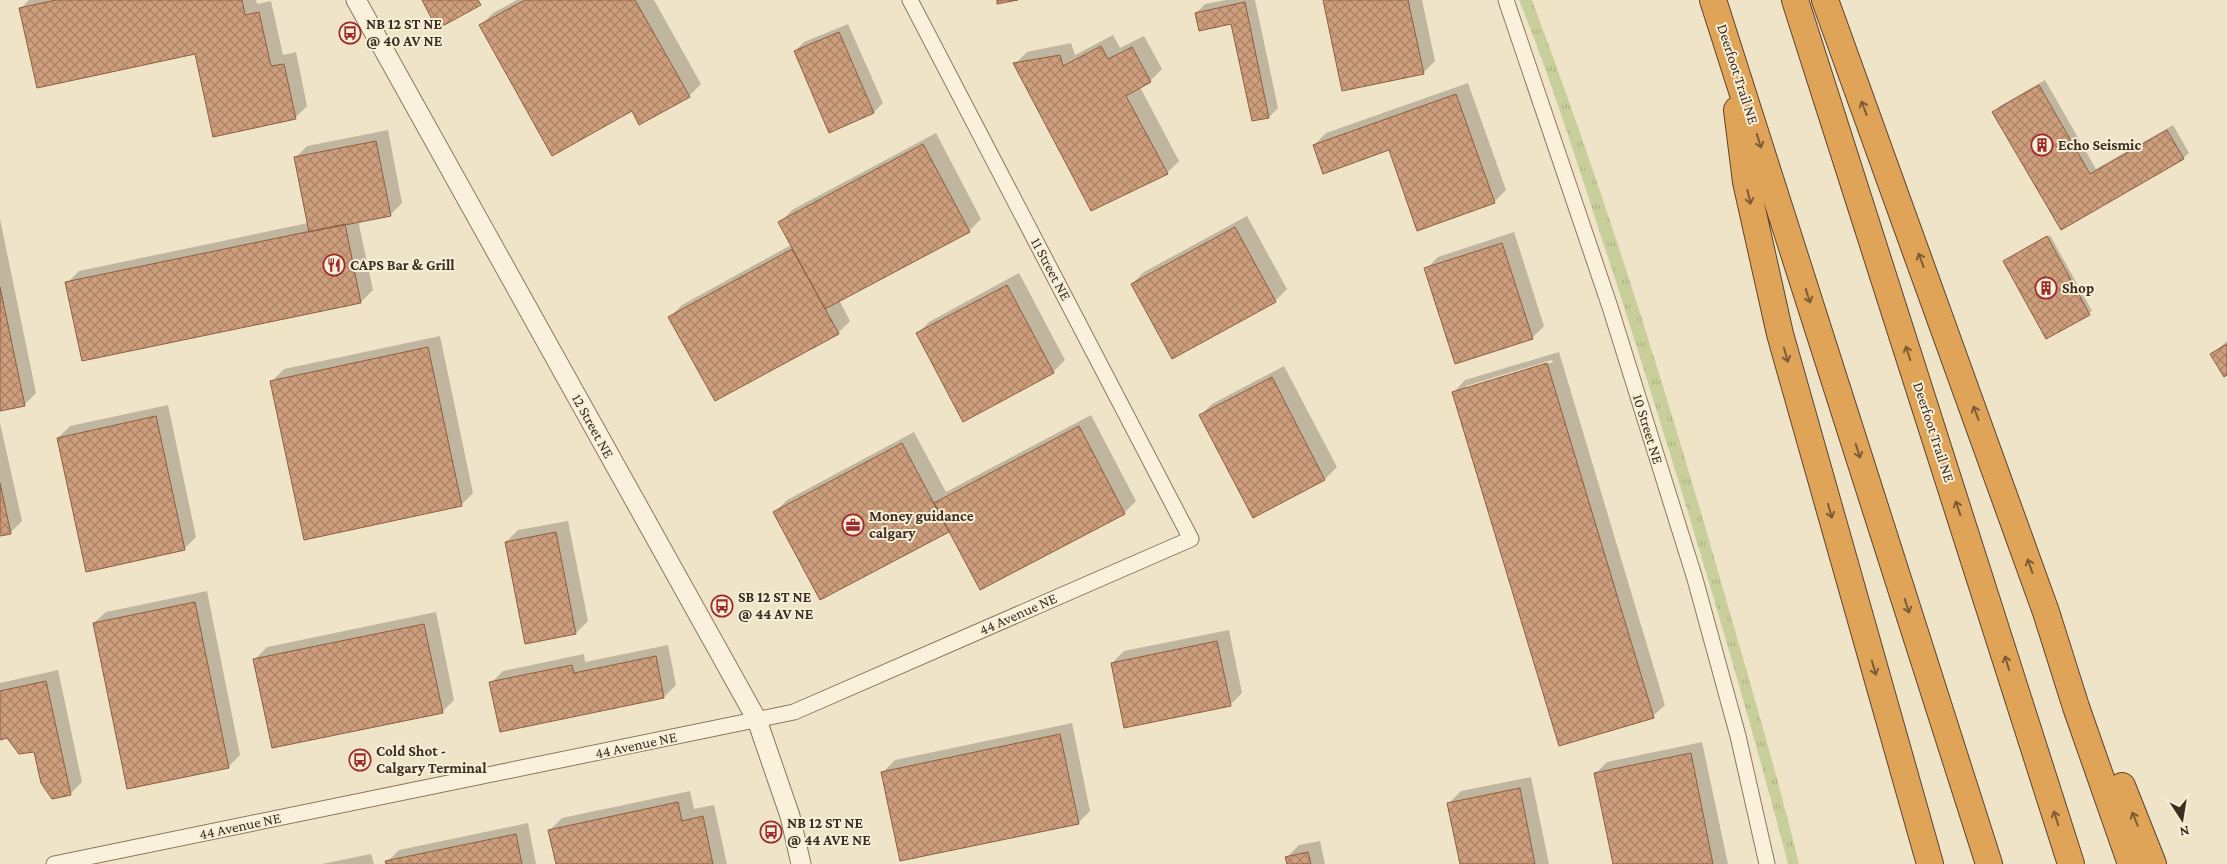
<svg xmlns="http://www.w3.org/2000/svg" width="2227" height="864" viewBox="0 0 2227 864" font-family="'Crimson Pro',serif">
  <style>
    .park { fill: url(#park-tufts) }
    .shadow { fill: #0003; fill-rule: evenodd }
    .building { fill: url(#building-cross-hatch); stroke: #8d5f41 }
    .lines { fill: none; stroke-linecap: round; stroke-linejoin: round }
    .minor-casing { stroke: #8d765c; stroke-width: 17 }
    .tertiary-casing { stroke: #8d765c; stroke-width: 21 }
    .motorway-casing { stroke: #5b4430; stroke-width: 28 }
    .minor { stroke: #faf1dc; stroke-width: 15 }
    .tertiary { stroke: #faf1dc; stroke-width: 19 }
    .motorway { stroke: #e0a458; stroke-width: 26 }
    .oneway { stroke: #7e5d36 }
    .labels { text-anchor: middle; stroke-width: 4; stroke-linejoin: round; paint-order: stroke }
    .poi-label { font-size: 15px; font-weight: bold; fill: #3d2e20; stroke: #f7eed8; text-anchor: start }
    .street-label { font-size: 15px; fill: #3d2e20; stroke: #f7eed8 }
  </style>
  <defs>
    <pattern id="park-tufts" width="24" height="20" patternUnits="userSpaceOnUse" patternTransform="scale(1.25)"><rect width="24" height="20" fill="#c9cf9b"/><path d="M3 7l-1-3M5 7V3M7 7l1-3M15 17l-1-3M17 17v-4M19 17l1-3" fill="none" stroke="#aeb285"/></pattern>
    <pattern id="building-cross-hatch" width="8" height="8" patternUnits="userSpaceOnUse" patternTransform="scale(1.25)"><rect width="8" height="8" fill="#cf9f7d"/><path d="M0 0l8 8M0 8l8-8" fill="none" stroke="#a98266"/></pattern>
  </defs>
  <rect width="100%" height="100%" fill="#f0e4c8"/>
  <path class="park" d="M 1519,0 L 1532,0 C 1605,194 1667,393 1724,592 C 1750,683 1777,773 1799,864 L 1788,864 C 1737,670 1679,479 1618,288 C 1586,192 1557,94 1519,0 Z"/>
  <path class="shadow" d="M 29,0 L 256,0 L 257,4 L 271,1 L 283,55 L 296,52 L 307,106 L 295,118 L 196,52 L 21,8 Z
    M 517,0 L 654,0 L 701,84 L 689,96 L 632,110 L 481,25 L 493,13 Z
    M 1226,0 L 1255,0 L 1278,108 L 1269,117 L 1253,120 L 1232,23 L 1196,13 L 1205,4 Z
    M 1324,0 L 1422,0 L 1435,61 L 1423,73 Z
    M 848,24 L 883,103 L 874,112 L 795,51 L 804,42 Z
    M 1113,35 L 1120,48 L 1144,36 L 1162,69 L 1150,81 L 1140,87 L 1179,161 L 1167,173 L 1015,64 L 1027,52 L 1071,43 L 1075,55 Z
    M 2045,80 L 2096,169 L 2173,125 L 2189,153 L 2183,158 L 2061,229 L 1994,112 L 2000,106 Z
    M 1468,83 L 1506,190 L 1494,202 L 1389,149 L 1314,145 L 1326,133 Z
    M 388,130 L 402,203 L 390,215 L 358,220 L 373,290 L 361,302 L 83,360 L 67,283 L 79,271 L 308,223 L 295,158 L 307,146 Z
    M 936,133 L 981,219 L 969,231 L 839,300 L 850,321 L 838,333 L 670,317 L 682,305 L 791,245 L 780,222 L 792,210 Z
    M 1247,216 L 1287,289 L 1275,301 L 1132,284 L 1144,272 Z
    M 0,219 L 36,393 L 24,405 L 0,410 Z
    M 1514,232 L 1544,326 L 1532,338 L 1426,269 L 1438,257 Z
    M 2050,235 L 2092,311 L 2047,337 L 2004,261 Z
    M 1019,273 L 1065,360 L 1053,372 L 917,334 L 929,322 Z
    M 440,336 L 473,493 L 461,505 L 272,381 L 284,369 Z
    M 2227,341 L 2227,374 L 2212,354 Z
    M 1559,352 L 1665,705 L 1653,716 L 1454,392 L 1465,380 ZM 1552,360 L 1553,362 L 1466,389 L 1466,386 Z
    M 1284,366 L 1337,467 L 1325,479 L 1253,516 L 1200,416 L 1212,404 Z
    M 168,405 L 196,537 L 184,549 L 58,438 L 70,426 Z
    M 1091,415 L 1136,501 L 1124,513 L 950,530 L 821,598 L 775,512 L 787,500 L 914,432 L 946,492 Z
    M 0,423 L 22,521 L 10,533 L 0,535 Z
    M 568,521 L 588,621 L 576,633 L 506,542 L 518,530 Z
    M 207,591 L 240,755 L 228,767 L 94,623 L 106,612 Z
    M 436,612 L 454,700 L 442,712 L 255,659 L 267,647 Z
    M 1229,630 L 1242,693 L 1230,705 L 1112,663 L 1124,651 Z
    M 668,645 L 676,685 L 664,697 L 501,731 L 491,683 L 503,671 L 584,654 L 585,662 Z
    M 58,670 L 82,782 L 70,794 L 35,751 L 8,737 L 0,738 L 0,683 Z
    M 1072,723 L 1090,811 L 1078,823 L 883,772 L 895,760 Z
    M 1702,742 L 1728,864 L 1614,864 L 1595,774 L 1607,762 Z
    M 1531,777 L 1549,864 L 1461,864 L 1449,803 L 1461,791 Z
    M 690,791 L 694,809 L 714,805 L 727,864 L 557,864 L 550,830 L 562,818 Z
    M 528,823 L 536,864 L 387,864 L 387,862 L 399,850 Z
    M 1320,841 L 1325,864 L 1288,864 L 1287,857 L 1299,845 Z
    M 371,854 L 374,864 L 322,864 Z"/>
  <path class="building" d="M 56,0 L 242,0 L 245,15 L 259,12 L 271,66 L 284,64 L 296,119 L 213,137 L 195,54 L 37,88 L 19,8 Z
    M 422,0 L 478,0 L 481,5 L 437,29 Z
    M 525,0 L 635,0 L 690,97 L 639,125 L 632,111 L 552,156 L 479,25 Z
    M 997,0 L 1018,0 L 997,4 Z
    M 1323,0 L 1408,0 L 1424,74 L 1342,91 Z
    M 1245,2 L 1269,118 L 1252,121 L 1231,24 L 1199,31 L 1195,13 Z
    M 839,32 L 874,113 L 829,133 L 794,51 Z
    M 1101,46 L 1108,59 L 1132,47 L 1151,82 L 1126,96 L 1168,174 L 1091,211 L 1013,63 L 1060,55 L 1063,66 Z
    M 2039,85 L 2090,174 L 2167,130 L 2184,159 L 2061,230 L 1992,112 Z
    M 1456,94 L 1495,203 L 1417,231 L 1389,150 L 1323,174 L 1313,145 Z
    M 376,141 L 391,216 L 309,232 L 294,157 Z
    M 923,144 L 970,232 L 825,309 L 778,222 Z
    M 345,224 L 361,303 L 82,361 L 65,282 Z
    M 1235,227 L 1276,302 L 1172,359 L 1131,284 Z
    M 2047,236 L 2090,315 L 2046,339 L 2003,261 Z
    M 1502,243 L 1533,339 L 1455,364 L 1424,268 Z
    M 792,249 L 839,334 L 715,401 L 668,317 Z
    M 1007,285 L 1054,373 L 963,422 L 916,333 Z
    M 0,287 L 25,406 L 0,411 Z
    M 2227,344 L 2227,375 L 2224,377 L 2210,354 Z
    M 428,347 L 462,506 L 304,540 L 270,381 Z
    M 1547,363 L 1654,718 L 1559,746 L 1452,392 Z
    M 1272,377 L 1325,480 L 1253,518 L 1199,415 Z
    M 156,416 L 185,550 L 86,572 L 57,438 Z
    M 1079,426 L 1125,514 L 980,590 L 934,503 Z
    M 902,443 L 949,532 L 820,600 L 773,512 Z
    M 0,483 L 11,534 L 0,536 Z
    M 556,532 L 576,634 L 525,644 L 505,542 Z
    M 195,602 L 229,768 L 127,789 L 93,623 Z
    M 424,624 L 443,713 L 272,748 L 253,659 Z
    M 1217,641 L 1231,706 L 1124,728 L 1111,663 Z
    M 656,656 L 664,698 L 500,732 L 489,682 L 572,665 L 574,673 Z
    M 46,681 L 71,795 L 52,799 L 41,783 L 34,752 L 19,754 L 7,738 L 0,740 L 0,691 Z
    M 1060,734 L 1079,824 L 900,861 L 881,772 Z
    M 1691,753 L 1713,864 L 1613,864 L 1594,773 Z
    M 1520,788 L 1535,864 L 1460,864 L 1447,803 Z
    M 678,802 L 682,821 L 703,816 L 713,864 L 556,864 L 548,830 Z
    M 516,834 L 522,864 L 386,864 L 385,861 Z
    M 1308,852 L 1311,864 L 1287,864 L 1285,857 Z"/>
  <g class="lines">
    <g class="minor-casing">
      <path id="minor" d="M 1506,0 L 1610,307 L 1695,579 L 1738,736 L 1767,864
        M 54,864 L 794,712 L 1191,539 L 910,0"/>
    </g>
    <g class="tertiary-casing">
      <path id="tertiary" d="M 356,0 L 757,720 L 790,816 L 801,864"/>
    </g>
    <g class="motorway-casing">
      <path id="motorway" d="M 1713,0 L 1989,864
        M 1795,0 L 2071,864
        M 1825,0 L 2046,612 L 2076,707 L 2131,864
        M 1737,110 L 1746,182 L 1780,334 L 1930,864
        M 2122,786 L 2153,864"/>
    </g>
    <use href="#minor" class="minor"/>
    <use href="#tertiary" class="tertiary"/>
    <use href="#motorway" class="motorway"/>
  </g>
  <defs><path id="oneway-shaft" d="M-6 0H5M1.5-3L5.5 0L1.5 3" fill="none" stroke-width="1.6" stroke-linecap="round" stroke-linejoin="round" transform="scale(1.25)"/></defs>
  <g class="oneway">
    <use href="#oneway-shaft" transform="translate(1864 108) rotate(-110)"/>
    <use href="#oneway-shaft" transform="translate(1759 141) rotate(72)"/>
    <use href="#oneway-shaft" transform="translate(1749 197) rotate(77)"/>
    <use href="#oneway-shaft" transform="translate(1921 260) rotate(-110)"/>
    <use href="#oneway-shaft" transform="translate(1808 296) rotate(72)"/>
    <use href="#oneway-shaft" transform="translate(1908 353) rotate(-108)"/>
    <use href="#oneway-shaft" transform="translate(1786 355) rotate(74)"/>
    <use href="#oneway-shaft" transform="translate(1976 413) rotate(-110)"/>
    <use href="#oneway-shaft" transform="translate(1858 451) rotate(72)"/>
    <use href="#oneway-shaft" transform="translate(1958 508) rotate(-108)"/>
    <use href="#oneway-shaft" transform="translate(1830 511) rotate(74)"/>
    <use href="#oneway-shaft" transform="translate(2030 566) rotate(-110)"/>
    <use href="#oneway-shaft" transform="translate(1907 606) rotate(72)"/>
    <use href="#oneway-shaft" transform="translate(2007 663) rotate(-107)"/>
    <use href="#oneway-shaft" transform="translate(1874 668) rotate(74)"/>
    <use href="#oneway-shaft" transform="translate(2056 818) rotate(-108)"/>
    <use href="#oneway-shaft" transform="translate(2135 819) rotate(-112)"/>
  </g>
  <defs>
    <g id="bus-ring" transform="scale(1.125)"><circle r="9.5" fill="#f7eed8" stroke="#9e2a2b" stroke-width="1.5"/><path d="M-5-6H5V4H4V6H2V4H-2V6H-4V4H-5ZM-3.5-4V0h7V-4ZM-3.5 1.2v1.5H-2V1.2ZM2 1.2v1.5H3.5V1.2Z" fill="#9e2a2b"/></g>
    <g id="building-ring" transform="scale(1.125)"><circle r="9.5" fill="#f7eed8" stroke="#9e2a2b" stroke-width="1.5"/><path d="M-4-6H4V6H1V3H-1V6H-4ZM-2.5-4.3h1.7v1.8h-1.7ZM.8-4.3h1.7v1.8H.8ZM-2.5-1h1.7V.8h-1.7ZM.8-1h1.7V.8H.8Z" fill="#9e2a2b"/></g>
    <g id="restaurant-ring" transform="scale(1.125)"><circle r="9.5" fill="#f7eed8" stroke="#9e2a2b" stroke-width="1.5"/><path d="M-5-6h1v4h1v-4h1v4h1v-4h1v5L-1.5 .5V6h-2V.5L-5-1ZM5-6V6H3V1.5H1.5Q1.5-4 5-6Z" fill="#9e2a2b"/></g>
    <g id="office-ring" transform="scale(1.125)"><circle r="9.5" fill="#f7eed8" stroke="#9e2a2b" stroke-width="1.5"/><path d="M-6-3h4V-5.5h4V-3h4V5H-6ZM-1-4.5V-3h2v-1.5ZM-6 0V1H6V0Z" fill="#9e2a2b"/></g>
  </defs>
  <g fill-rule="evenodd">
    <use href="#bus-ring" x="350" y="33"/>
    <use href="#building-ring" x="2042" y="145"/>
    <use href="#restaurant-ring" x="334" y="265"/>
    <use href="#building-ring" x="2046" y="288"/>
    <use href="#office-ring" x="853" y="525"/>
    <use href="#bus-ring" x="722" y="606"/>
    <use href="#bus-ring" x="360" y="760"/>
    <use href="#bus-ring" x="771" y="832"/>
  </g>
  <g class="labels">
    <g class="poi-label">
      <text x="366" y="29">NB 12 ST NE<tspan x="366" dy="17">@ 40 AV NE</tspan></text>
      <text x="2058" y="150">Echo Seismic</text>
      <text x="350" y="270">CAPS Bar &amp; Grill</text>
      <text x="2062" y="293">Shop</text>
      <text x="869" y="521">Money guidance<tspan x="869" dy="17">calgary</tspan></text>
      <text x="738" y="602">SB 12 ST NE<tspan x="738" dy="17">@ 44 AV NE</tspan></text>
      <text x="376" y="756">Cold Shot -<tspan x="376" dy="17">Calgary Terminal</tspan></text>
      <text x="787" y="828">NB 12 ST NE<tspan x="787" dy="17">@ 44 AVE NE</tspan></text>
    </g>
    <g class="street-label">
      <text transform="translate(1738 74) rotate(72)" y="5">Deerfoot Trail NE</text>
      <text transform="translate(1051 269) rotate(62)" y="5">11 Street NE</text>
      <text transform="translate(593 426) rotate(61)" y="5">12 Street NE</text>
      <text transform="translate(1648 429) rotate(73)" y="5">10 Street NE</text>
      <text transform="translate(1934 432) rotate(72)" y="5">Deerfoot Trail NE</text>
      <text transform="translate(1018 614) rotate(-24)" y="5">44 Avenue NE</text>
      <text transform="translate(636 745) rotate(-12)" y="5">44 Avenue NE</text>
      <text transform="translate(240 826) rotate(-12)" y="5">44 Avenue NE</text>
    </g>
  </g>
  <g transform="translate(2182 819) rotate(168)" stroke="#f7eed8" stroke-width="4" paint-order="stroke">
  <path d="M0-4L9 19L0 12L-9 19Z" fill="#3d2e20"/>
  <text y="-8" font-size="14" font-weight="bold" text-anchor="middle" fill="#3d2e20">N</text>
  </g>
</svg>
